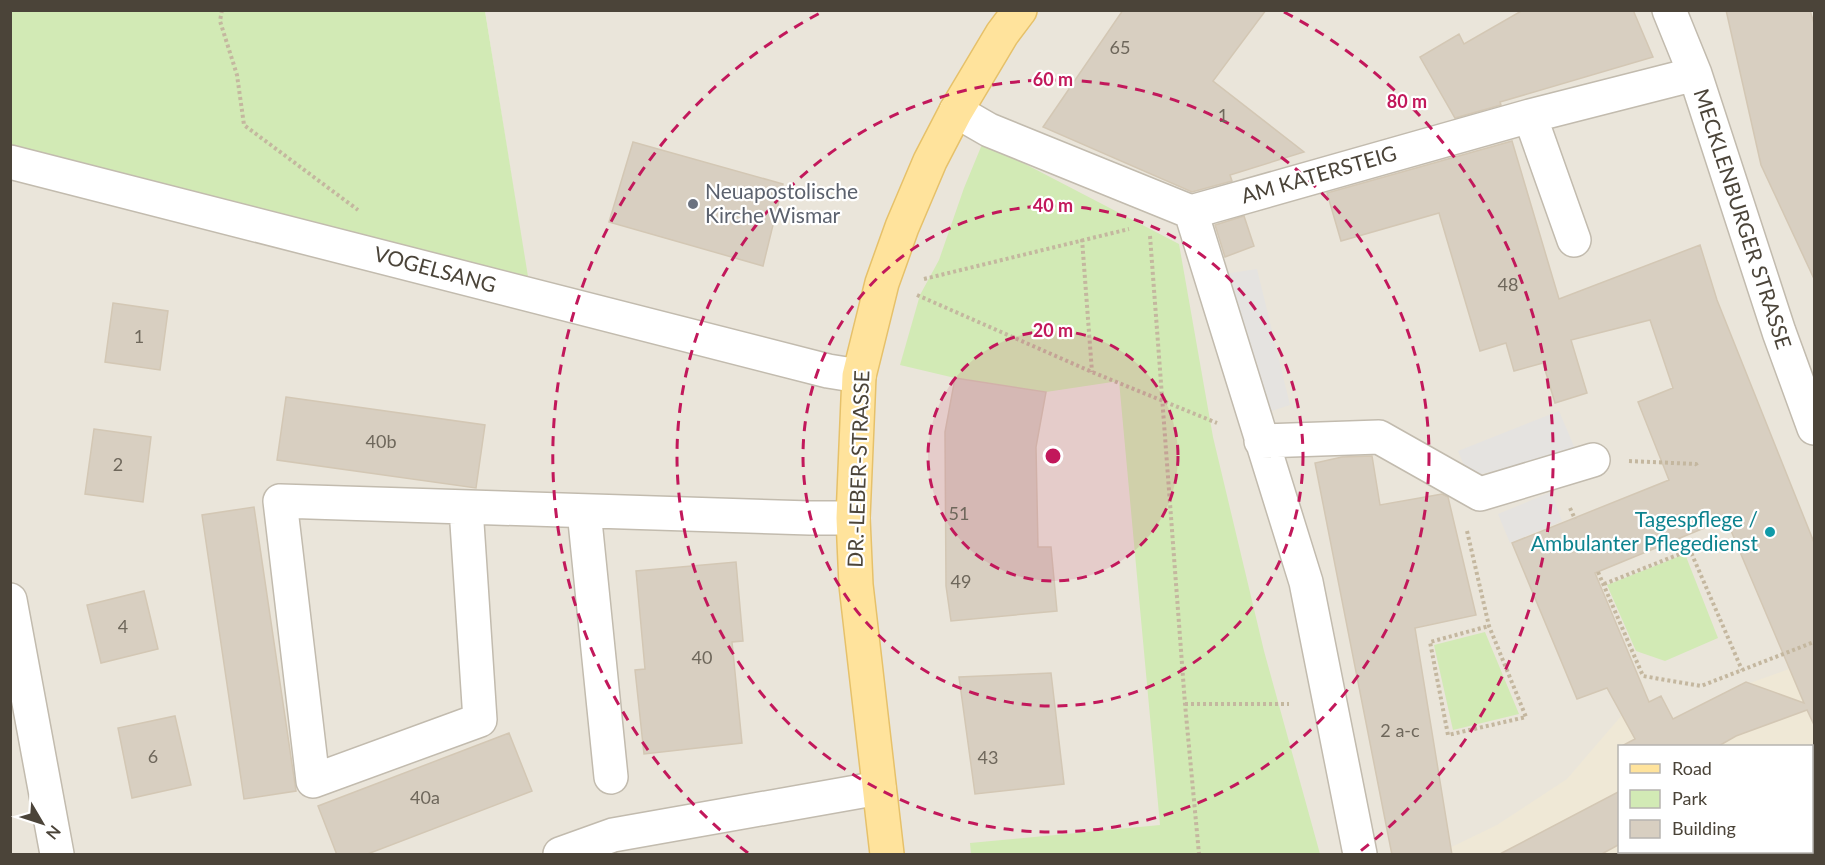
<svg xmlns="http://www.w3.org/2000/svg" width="1825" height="865" viewBox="0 0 1825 865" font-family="Lato,sans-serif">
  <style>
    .residential { fill: #eae5da; fill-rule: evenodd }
    .education { fill: #efe8d6; fill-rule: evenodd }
    .green { fill: #d2eab5 }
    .parking { fill: #e5e3e0 }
    .building { fill: #d8cfc1; stroke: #d3c7b4; stroke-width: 1.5; fill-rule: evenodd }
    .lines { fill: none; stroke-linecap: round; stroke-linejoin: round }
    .minor-casing { stroke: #c2bbae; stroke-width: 36 }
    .major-casing { stroke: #e6c16a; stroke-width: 36 }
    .path { stroke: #c4b79f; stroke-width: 4; stroke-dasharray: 3 3; stroke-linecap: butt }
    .minor { stroke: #fff; stroke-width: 33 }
    .major { stroke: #ffe39c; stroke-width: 33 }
    .ring { fill: none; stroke: #c2185b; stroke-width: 3; stroke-dasharray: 10 8 }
    .worship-dot { fill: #6b7280; stroke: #fff; stroke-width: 2 }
    .culture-dot { fill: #0f9aa8; stroke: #fff; stroke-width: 2 }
    .labels { text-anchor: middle; stroke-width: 4.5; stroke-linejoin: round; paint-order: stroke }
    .number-label { font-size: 18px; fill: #6e675b }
    .street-label { font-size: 21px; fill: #4b4439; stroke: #fff }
    .worship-label { font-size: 21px; fill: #5b616d; stroke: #fff; text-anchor: start }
    .culture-label { font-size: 21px; fill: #0d838f; stroke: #fff; text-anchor: end }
    .centre { fill: #c2185b; stroke: #fff; stroke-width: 3 }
    .ring-label { font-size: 18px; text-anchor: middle; font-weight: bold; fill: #c2185b; stroke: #fff; stroke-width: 4.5; stroke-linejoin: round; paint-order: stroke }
  </style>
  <rect width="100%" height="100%" fill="#f6f3ec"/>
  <path class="residential" d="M 485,11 L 1814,11 L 1814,854 L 11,854 L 10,162 L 530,294 ZM 1620,746 L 1812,746 L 1812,852 L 1620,852 Z"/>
  <path class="education" d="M 1814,660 L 1814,854 L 1437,854 L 1497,825 L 1567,779 L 1622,715 L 1661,696 L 1674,719 L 1746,682 L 1750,683 ZM 1620,746 L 1812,746 L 1812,852 L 1620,852 Z"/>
  <path class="green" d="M 10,11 L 485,11 L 531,295 L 11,162 Z
    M 983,142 L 1179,244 L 1213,437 L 1264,651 L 1320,854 L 971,854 L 970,843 L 1160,825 L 1119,381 L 1046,392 L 955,378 L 900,365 L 920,295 L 939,260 L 964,188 Z
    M 1685,554 L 1718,638 L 1665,661 L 1636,651 L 1607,585 Z
    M 1485,632 L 1519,714 L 1453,730 L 1434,645 Z"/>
  <path class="parking" d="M 1257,269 L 1290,405 L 1259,415 L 1224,274 Z
    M 1559,411 L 1576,451 L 1469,477 L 1458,451 Z
    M 1551,492 L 1562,521 L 1510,543 L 1498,514 Z"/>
  <path class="building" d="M 1123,10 L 1266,10 L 1213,81 L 1304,152 L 1230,175 L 1232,181 L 1192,192 L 1043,127 Z
    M 1523,10 L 1633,10 L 1653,57 L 1500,102 L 1501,105 L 1455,118 L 1420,57 L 1459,34 L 1464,44 Z
    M 1726,10 L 1810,10 L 1815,27 L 1815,281 L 1761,165 Z
    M 1512,141 L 1559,299 L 1700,245 L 1717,300 L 1815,545 L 1815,727 L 1807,710 L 1736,736 L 1717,747 L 1620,747 L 1635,739 L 1607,688 L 1577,699 L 1512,543 L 1669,480 L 1638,402 L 1673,388 L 1650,320 L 1571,340 L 1587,393 L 1555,403 L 1543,363 L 1514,371 L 1506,343 L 1480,351 L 1439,213 L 1341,241 L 1327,193 ZM 1726,519 L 1804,703 L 1746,682 L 1673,719 L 1661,696 L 1649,702 L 1595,573 Z
    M 633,142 L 783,184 L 763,266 L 609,222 Z
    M 1244,216 L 1254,246 L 1225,257 L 1215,225 Z
    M 113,303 L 168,311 L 160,370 L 105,362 Z
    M 955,378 L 1046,392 L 1036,447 L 1038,547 L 1051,547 L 1057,611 L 951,621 L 946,586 L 945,432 Z
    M 286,397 L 485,425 L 476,488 L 277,460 Z
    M 94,429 L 151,437 L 143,502 L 85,494 Z
    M 1372,456 L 1380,505 L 1442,494 L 1448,497 L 1476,615 L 1415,628 L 1452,855 L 1392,855 L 1315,463 L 1342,457 Z
    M 254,507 L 296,791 L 244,799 L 202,515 Z
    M 736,562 L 743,641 L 732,642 L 742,743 L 644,754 L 635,670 L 645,669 L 636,571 Z
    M 144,591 L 158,649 L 101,663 L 87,605 Z
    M 1051,673 L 1064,784 L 975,794 L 959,677 Z
    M 175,716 L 191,785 L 132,798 L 118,728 Z
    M 509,733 L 532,791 L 365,855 L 337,855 L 318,806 Z
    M 1620,791 L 1620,844 L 1600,855 L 1498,855 Z"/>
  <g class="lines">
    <g class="minor-casing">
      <path id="minor" d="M 1669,10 L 1695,74 L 1779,332 L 1814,428
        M 956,111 L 989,130 L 1191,212 L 1530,116 L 1695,74
        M 1530,116 L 1574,240
        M 10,162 L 828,371 L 859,376
        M 1191,212 L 1306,582 L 1360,854
        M 1261,441 L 1379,437 L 1480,494 L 1593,460
        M 466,508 L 480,720 L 313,781 L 280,501 L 810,518 L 853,518
        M 584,511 L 611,777
        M 10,600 L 57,854
        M 560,854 L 613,835 L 879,788"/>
    </g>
    <g class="major-casing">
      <path id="major" d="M 887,854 L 856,585 L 853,518 L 859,376 L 882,283 L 902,227 L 930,161 L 956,111 L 1002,34 L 1020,10"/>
    </g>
    <path class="path" d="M 222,10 L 220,21 L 237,75 L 244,125 L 358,210
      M 1150,236 L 1185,704 L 1199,854
      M 1082,239 L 1092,372
      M 924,279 L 1129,229
      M 917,295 L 1092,372 L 1217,423
      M 1629,461 L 1696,464 L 1698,468
      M 1570,508 L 1575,519
      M 1467,531 L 1489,626 L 1526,717 L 1448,735 L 1430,642 L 1489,626
      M 1598,572 L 1643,676 L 1701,686 L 1814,642
      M 1604,584 L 1690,550 L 1742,670
      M 1185,704 L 1289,704
      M 1763,852 L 1764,854"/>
    <use href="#minor" class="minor"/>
    <use href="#major" class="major"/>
  </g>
  <circle cx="1053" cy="456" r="125" fill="#c2185b" fill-opacity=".12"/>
  <g class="ring">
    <circle cx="1053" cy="456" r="125"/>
    <circle cx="1053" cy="456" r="250"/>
    <circle cx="1053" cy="456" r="376"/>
    <path d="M748 853A501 501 0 0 1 822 12M1284 12A501 501 0 0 1 1358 853"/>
  </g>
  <circle class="worship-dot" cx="693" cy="204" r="6"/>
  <circle class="culture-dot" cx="1770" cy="532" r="6"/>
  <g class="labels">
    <g class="number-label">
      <text x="1120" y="54">65</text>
      <text x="1223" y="122">1</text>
      <text x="1508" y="291">48</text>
      <text x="139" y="343">1</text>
      <text x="381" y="448">40b</text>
      <text x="118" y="471">2</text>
      <text x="959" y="520">51</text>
      <text x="961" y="588">49</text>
      <text x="123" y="633">4</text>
      <text x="702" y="664">40</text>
      <text x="1400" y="737">2 a-c</text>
      <text x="153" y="763">6</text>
      <text x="988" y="764">43</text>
      <text x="425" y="804">40a</text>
    </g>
    <g class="street-label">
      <text transform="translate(1319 175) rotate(-16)" y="7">AM KATERSTEIG</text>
      <text transform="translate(1742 219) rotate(72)" y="7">MECKLENBURGER STRASSE</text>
      <text transform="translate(435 270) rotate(15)" y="7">VOGELSANG</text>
      <text transform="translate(859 469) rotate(-88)" y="7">DR.-LEBER-STRASSE</text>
    </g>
    <g class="worship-label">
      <text x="705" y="199">Neuapostolische<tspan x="705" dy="24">Kirche Wismar</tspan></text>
    </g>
    <g class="culture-label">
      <text x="1758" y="527">Tagespflege /<tspan x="1758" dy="24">Ambulanter Pflegedienst</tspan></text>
    </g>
  </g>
  <circle cx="1053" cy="456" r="9" class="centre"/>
  <g class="ring-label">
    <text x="1053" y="86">60 m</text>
    <text x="1407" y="108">80 m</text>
    <text x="1053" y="212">40 m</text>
    <text x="1053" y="337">20 m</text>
  </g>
  <rect width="1825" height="865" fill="none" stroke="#4b4439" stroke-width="24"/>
  <rect x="1618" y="745" width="195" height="108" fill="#ffffff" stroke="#b7b4b0" stroke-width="1.5"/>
  <rect x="1630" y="764" width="30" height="9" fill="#ffe39c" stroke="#b7b4b0" stroke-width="1.5"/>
  <text x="1672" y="775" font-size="18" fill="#4b4439">Road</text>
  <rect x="1630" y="790" width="30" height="18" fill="#d2eab5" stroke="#b7b4b0" stroke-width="1.5"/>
  <text x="1672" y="805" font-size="18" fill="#4b4439">Park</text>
  <rect x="1630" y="820" width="30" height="18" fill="#d8cfc1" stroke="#b7b4b0" stroke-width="1.5"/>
  <text x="1672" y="835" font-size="18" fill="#4b4439">Building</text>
  <g transform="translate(42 823) rotate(129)" stroke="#ffffff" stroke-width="4.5" paint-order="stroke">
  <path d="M0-4.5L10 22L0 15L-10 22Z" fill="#4b4439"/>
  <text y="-9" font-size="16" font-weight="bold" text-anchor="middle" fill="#4b4439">N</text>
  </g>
</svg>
